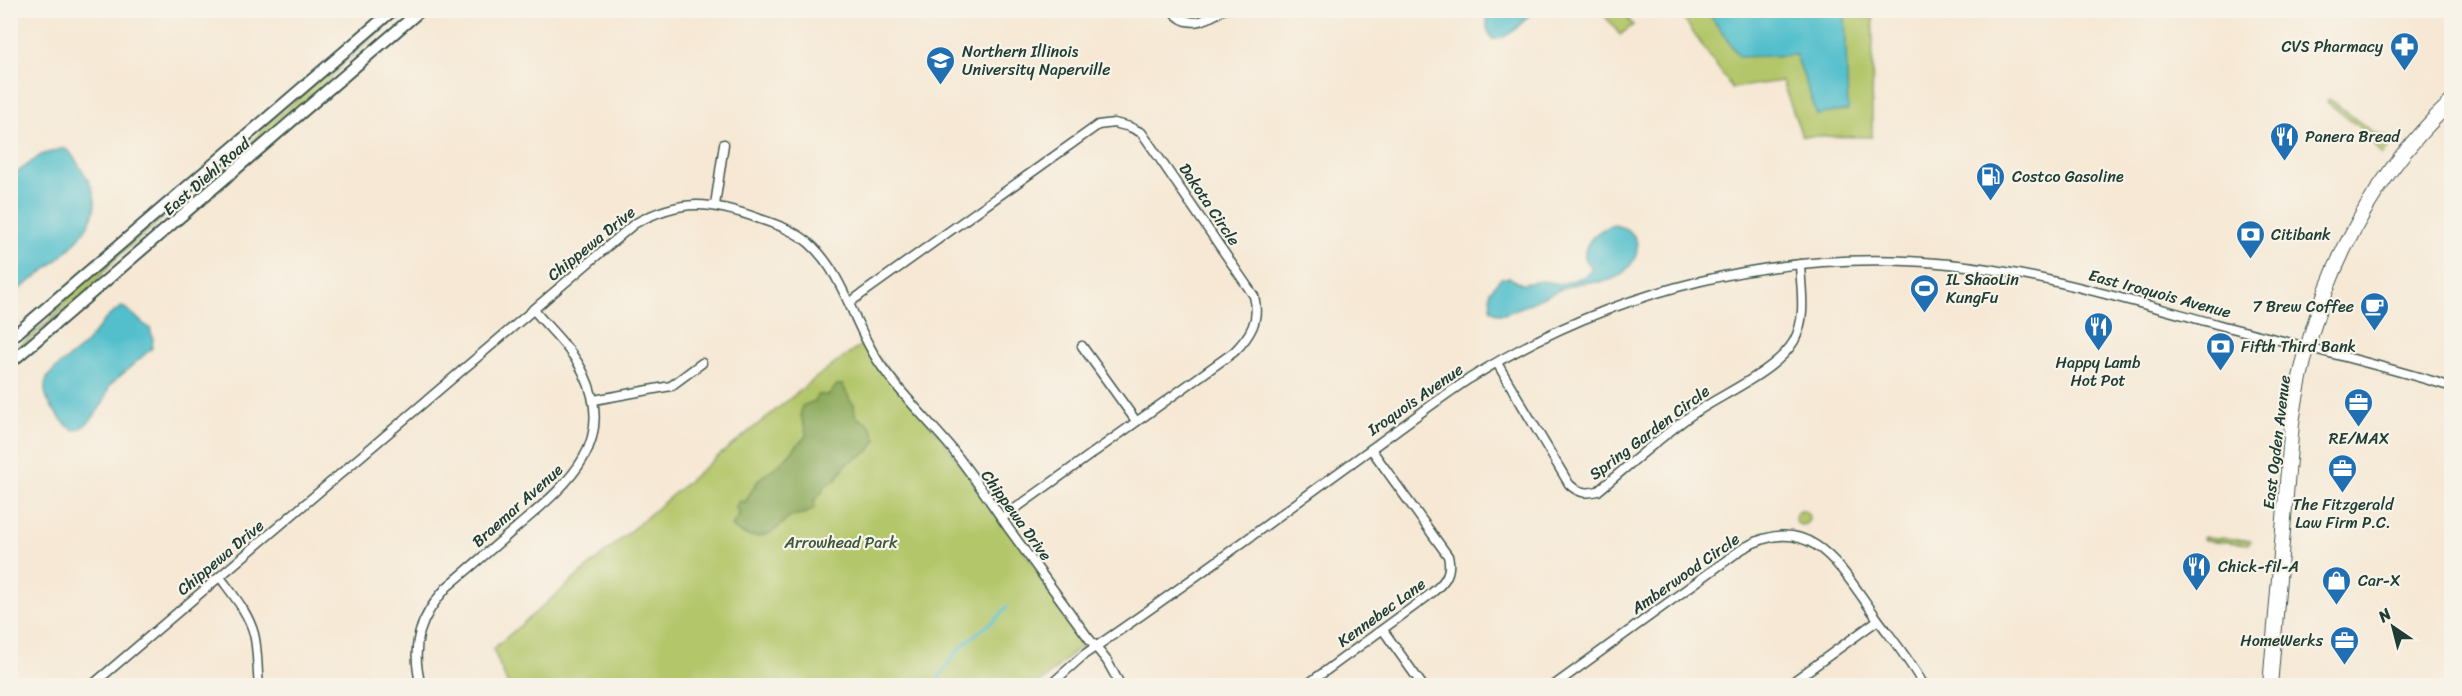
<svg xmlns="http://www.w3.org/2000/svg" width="2462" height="696" font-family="Sriracha,sans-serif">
<rect width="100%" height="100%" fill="#f7f3e8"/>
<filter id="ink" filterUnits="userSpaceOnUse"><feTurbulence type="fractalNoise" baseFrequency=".0167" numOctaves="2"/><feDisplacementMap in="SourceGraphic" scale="12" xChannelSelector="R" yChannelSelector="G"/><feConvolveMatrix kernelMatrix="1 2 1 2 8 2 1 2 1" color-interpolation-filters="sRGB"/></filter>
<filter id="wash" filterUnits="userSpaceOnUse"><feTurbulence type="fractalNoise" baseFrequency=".008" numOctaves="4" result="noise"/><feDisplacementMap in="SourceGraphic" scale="24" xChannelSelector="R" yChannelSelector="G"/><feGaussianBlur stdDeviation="1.35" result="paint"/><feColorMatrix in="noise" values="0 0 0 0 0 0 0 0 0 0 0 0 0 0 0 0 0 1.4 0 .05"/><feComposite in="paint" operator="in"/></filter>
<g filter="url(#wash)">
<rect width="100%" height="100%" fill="#f6e8d4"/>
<!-- green -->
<g fill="#b3c669" stroke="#69824e" stroke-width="1.5">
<path d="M1601,11h21l11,14 -13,10z"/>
<path d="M1678,11h195l-1,126 -70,-1 -20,-55 -50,7z"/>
<path d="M386,23l1,2 -42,37 -24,27 -119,102 -1,-2 44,-38 22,-26z"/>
<path d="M2329,99l45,34 18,5v4l-10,13 -16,-22 -39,-31z"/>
<path d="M161,216l2,2 -49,42 -23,27 -80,69v-3l41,-36 18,-22z"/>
<path d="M866,342l70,89 154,209 -15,11 -38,35 -529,-1 -15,-36 213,-183 117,-94z"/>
<circle cx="1802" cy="518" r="7"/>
<path d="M2205,537l44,3 1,1 -2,3 -44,-4 -1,-2z"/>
</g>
<!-- forest -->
<path fill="#8eab5d" stroke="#567448" stroke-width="1.5" d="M837,385h6l7,15 4,4c1,22 5,9 16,22 3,4 4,10 7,14l-9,12 -21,11 -12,17 -11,6 -2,6 -8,9 1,6c-10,10 -15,5 -26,11 -5,3 -9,9 -14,12 -13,10 -33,8 -43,-4l8,-13 -5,-6 5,-6 5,1 14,-23 23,-17 24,-26c1,-12 -8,-15 -4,-30l13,-5 3,-6h11z"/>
<!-- water -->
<g fill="#53bfcc" stroke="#397e80" stroke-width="1.5">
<path d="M1487,11v-1l47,1c-12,10 -25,30 -42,28l-5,-11z"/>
<path d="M1707,11h138l3,99 -31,5 -21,-60 -57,2z"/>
<path d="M64,148l6,4c9,14 24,32 25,49 2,35 -58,76 -84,94v-118l30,-22z"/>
<path d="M1614,225c9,2 18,5 22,15 6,18 -13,38 -30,41 -13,2 -25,0 -37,5 -22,8 -43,21 -65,28h-6l-7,-4 -1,-19 11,-13h9l12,6 20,-3 19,3 25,-8 6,-8 -7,-9c-2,-17 13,-30 29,-34z"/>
<path d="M122,307c10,3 17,16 28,21l3,11 -1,9 -42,37 -7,18 -11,16 -12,10 -7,1c-9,-6 -16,-15 -22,-24 -20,-32 13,-41 32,-60 14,-14 21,-30 39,-39z"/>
</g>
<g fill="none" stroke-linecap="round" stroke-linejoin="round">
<!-- stream -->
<path stroke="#53bfcc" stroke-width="3" d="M935,686c10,-19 21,-36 37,-49 13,-10 26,-17 35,-31"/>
</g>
</g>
<g filter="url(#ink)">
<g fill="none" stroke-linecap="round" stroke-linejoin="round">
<defs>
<g id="minor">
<path d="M403,10l8,9"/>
<path d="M1172,10c15,20 34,11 51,0"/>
<path d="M715,205l9,-61"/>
<path d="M849,303l249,-178 16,-2 16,4 12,6 112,163c6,24 -3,39 -20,56l-232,166"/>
<path d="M1082,346l54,75"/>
<path d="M1497,363l72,121c9,9 17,10 29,7 30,-25 60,-52 92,-75 30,-21 86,-44 104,-75 13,-24 7,-51 6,-77"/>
<path d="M594,400l77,-14 31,-23"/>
<path d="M220,577c13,18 28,35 34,57 4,16 3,35 5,52"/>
<path d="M1383,630l40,56"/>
<path d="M91,686l543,-462c47,-26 77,-23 126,-5 18,6 35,12 49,24 36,32 44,82 71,121 20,29 45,53 68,80 22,27 41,56 61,85 26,36 52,71 78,107l20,25 14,25"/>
<path d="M421,686c-11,-41 -1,-69 26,-99 24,-20 47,-40 70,-60 48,-41 101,-82 67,-153 -11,-24 -34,-44 -51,-65"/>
<path d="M1049,686l36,-32c97,-65 191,-137 286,-205 33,-24 65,-48 98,-70 142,-90 312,-132 480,-115 92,9 181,37 271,61 77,20 155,38 232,62"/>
<path d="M1305,686l123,-90c14,-11 25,-21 20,-40l-77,-107"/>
<path d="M1553,686l189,-137c67,-40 98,17 132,65 17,24 36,46 50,72"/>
<path d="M1787,686l91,-66"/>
</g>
<g id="tertiary">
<path d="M10,339l383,-329"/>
<path d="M10,363l411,-353"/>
</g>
<path id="primary" d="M2270,686l22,-263c17,-121 69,-237 160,-322"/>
</defs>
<!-- minor casing -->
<use href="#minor" stroke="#3f574c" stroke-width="11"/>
<!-- tertiary casing -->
<use href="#tertiary" stroke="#3f574c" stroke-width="14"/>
<!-- primary casing -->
<use href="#primary" stroke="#3f574c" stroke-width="16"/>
<!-- minor -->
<use href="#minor" stroke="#fff" stroke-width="8"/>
<!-- tertiary -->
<use href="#tertiary" stroke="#fff" stroke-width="10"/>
<!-- primary -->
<use href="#primary" stroke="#fff" stroke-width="14"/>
</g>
</g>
<!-- icons -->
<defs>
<symbol id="pharmacy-pin" viewBox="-11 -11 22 30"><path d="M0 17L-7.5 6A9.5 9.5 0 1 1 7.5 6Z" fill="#1f6fb2" stroke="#f7f3e8"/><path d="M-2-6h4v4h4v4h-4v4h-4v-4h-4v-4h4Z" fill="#fff"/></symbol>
<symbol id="university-pin" viewBox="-11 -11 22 30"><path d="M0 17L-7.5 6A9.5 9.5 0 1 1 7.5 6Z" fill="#1f6fb2" stroke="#f7f3e8"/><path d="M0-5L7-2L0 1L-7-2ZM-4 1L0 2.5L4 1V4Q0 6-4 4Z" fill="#fff"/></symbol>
<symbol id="restaurant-pin" viewBox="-11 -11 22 30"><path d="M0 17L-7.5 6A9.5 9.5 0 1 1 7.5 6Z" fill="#1f6fb2" stroke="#f7f3e8"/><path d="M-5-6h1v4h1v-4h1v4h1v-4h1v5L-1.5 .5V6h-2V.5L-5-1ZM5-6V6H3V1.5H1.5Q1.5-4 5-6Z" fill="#fff"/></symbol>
<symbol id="fuel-pin" viewBox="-11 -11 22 30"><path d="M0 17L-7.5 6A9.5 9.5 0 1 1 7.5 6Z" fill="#1f6fb2" stroke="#f7f3e8"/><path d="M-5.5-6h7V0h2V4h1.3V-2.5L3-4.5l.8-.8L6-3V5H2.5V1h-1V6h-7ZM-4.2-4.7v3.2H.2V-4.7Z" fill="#fff"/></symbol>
<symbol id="bank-pin" viewBox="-11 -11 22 30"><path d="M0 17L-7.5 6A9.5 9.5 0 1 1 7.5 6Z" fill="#1f6fb2" stroke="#f7f3e8"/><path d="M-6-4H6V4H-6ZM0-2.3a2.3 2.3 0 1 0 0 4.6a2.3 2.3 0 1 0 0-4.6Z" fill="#fff"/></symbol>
<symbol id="stadium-pin" viewBox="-11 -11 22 30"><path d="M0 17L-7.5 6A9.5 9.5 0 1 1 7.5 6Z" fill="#1f6fb2" stroke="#f7f3e8"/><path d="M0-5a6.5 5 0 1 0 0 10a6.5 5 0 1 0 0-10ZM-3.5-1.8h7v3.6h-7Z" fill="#fff"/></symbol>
<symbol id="cafe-pin" viewBox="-11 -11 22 30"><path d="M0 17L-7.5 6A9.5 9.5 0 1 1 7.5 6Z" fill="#1f6fb2" stroke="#f7f3e8"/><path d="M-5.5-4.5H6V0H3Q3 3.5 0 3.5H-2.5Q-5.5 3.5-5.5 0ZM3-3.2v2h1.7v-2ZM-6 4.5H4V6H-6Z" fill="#fff"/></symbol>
<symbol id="office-pin" viewBox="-11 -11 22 30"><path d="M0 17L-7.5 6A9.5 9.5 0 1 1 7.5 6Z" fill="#1f6fb2" stroke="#f7f3e8"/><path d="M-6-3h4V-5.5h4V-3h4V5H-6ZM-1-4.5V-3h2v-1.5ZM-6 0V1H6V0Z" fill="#fff"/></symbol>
<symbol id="shop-pin" viewBox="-11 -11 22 30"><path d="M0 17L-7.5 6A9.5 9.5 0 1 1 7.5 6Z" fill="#1f6fb2" stroke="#f7f3e8"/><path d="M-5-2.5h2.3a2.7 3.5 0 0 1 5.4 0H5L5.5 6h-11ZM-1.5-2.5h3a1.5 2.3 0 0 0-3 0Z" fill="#fff"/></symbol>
</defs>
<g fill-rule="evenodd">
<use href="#pharmacy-pin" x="2388" y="30" width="33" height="45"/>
<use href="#university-pin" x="924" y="44" width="33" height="45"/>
<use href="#restaurant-pin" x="2268" y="120" width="33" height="45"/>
<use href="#fuel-pin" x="1974" y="160" width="33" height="45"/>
<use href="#bank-pin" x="2234" y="218" width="33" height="45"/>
<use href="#stadium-pin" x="1908" y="272" width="33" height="45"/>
<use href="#cafe-pin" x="2358" y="290" width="33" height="45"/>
<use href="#restaurant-pin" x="2082" y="310" width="33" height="45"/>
<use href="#bank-pin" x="2204" y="330" width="33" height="45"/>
<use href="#office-pin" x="2342" y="386" width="33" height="45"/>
<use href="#office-pin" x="2326" y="452" width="33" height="45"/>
<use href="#restaurant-pin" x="2180" y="550" width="33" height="45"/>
<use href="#shop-pin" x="2320" y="564" width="33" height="45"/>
<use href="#office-pin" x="2328" y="624" width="33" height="45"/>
</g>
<g text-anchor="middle" stroke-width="4.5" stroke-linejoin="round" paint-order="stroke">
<!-- poi labels -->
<g font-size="16" fill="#1f3d34" stroke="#f7f3e8" text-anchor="start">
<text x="2383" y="52" text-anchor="end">CVS Pharmacy</text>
<text x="962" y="57">Northern Illinois<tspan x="962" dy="18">University Naperville</tspan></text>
<text x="2305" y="142">Panera Bread</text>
<text x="2012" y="182">Costco Gasoline</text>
<text x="2271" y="240">Citibank</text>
<text x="1946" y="285">IL ShaoLin<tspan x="1946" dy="18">KungFu</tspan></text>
<text x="2354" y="312" text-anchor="end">7 Brew Coffee</text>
<text x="2241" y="352">Fifth Third Bank</text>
<text x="2098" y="368" text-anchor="middle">Happy Lamb<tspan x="2098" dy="18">Hot Pot</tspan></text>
<text x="2359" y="444" text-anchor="middle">RE/MAX</text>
<text x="2343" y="510" text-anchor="middle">The Fitzgerald<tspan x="2343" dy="18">Law Firm P.C.</tspan></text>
<text x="2218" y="572">Chick-fil-A</text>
<text x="2358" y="586">Car-X</text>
<text x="2323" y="646" text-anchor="end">HomeWerks</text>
</g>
<!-- street labels -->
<g font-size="16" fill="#1f3d34" stroke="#f7f3e8">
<text transform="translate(206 176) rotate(-41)" y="6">East Diehl Road</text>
<text transform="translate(1210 204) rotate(56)" y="6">Dakota Circle</text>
<text transform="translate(591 243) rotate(-39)" y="6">Chippewa Drive</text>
<text transform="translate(2160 293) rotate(15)" y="6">East Iroquois Avenue</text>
<text transform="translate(1415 399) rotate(-35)" y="6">Iroquois Avenue</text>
<text transform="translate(1649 432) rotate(-37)" y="6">Spring Garden Circle</text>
<text transform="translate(2276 442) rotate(-83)" y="6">East Ogden Avenue</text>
<text transform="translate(517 505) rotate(-42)" y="6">Braemar Avenue</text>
<text transform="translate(1017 515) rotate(54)" y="6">Chippewa Drive</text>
<text transform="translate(220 557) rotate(-40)" y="6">Chippewa Drive</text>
<text transform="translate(1685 573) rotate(-35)" y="6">Amberwood Circle</text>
<text transform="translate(1381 612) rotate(-36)" y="6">Kennebec Lane</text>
</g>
<!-- park labels -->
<g font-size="16" fill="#3d583f" stroke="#f7f3e8">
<text x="841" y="548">Arrowhead Park</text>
</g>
</g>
<!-- margin -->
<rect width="2462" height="696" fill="none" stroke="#f7f3e8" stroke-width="36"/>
<!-- north arrow -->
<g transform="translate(2393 627) rotate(325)" stroke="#f7f3e8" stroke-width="4.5" paint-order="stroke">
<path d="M0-4.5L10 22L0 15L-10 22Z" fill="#1f3d34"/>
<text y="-9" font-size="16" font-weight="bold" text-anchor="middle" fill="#1f3d34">N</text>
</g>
</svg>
